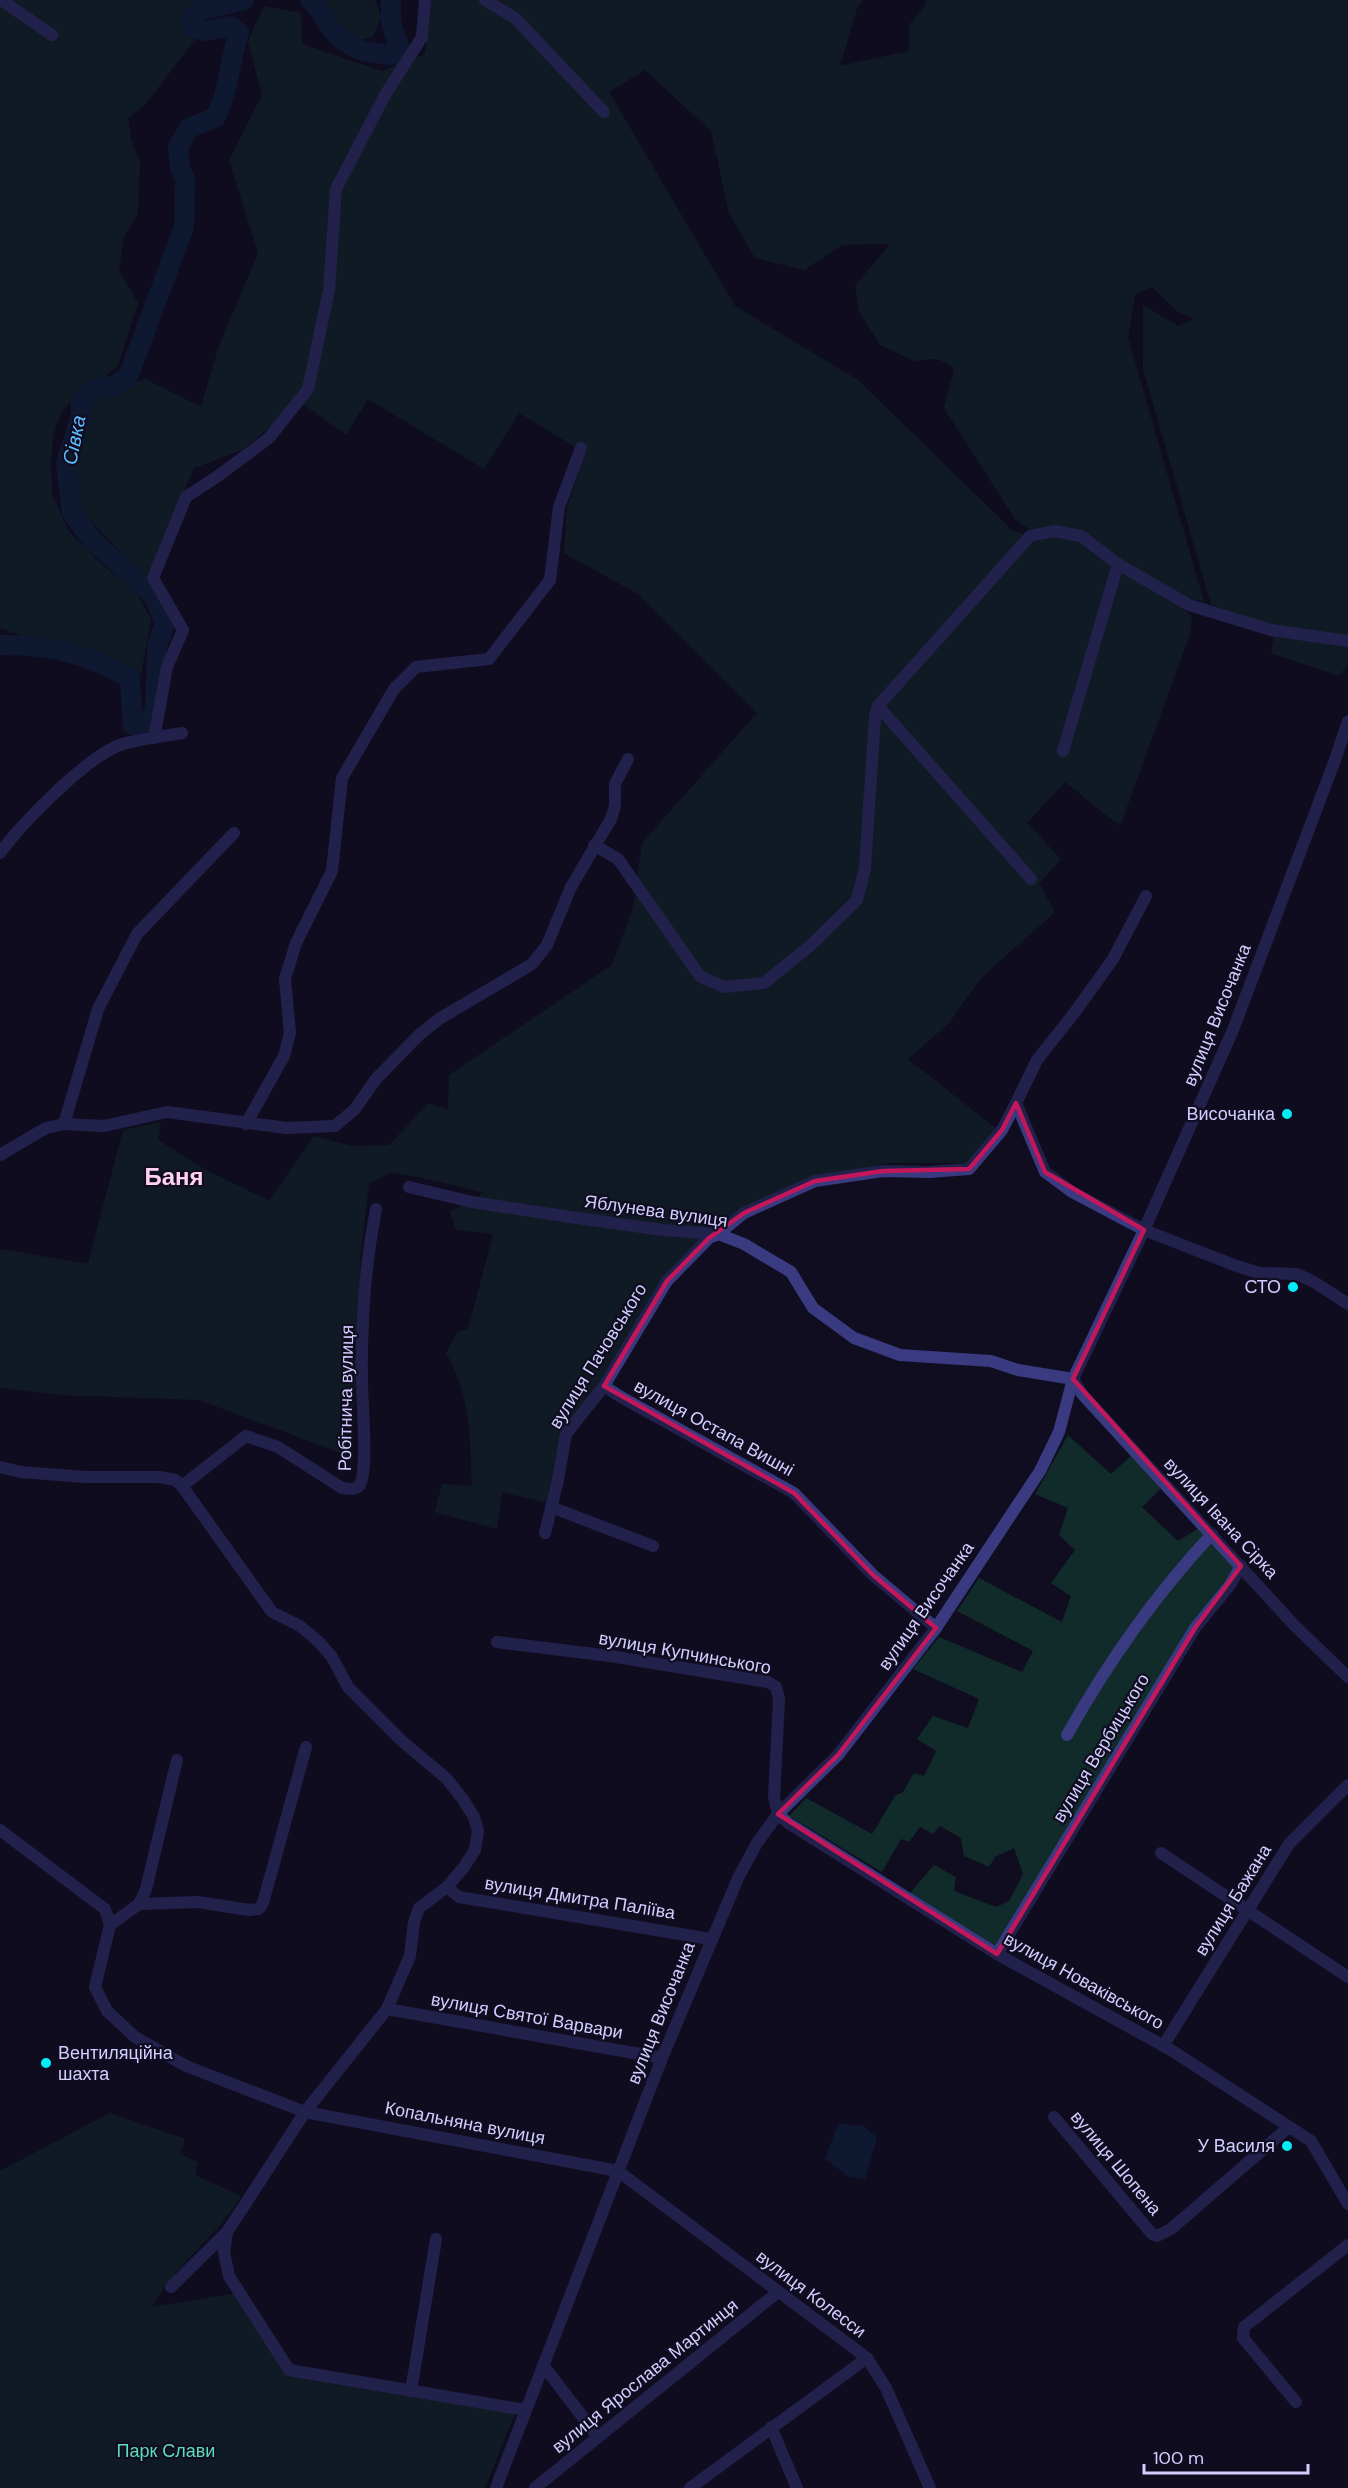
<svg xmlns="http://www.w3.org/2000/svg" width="1348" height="2488" font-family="'DM Sans',sans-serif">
<rect width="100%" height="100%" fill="#100d21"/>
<!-- green -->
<g fill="#102b29" fill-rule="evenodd">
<path d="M0,0h209l-20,10 -7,14 13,15 -50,66 -17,13 3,21 9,24 -2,50 -14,24 -5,34 19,32 -20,62 -14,13 -23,12 -20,23 -8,23 -2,26 1,32 17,38 30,30 38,32 14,25 -10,56 -141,-47z"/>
<path d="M322,0h53l6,17 -8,19 -13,4 -21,-14z"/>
<path d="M431,0h432l-5,5 -18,61 69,-15v-26l17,-20v-5h422v664l-9,12 -68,-23 3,-15 -63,-34 -68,-235v-64l35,21 16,-7 -16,-7 -26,-25 -17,8 -7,42 76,265 -29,-8 -50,-28 67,50 -2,18 -70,192 -55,-44 -38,41 34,36 -22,25 16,28 -74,66 -32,45 -41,36 90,71 -29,33h-80l-74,15 -96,48 -35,28 -81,123 -42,57 -13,69 -46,-11 -5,37 -62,-17 7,-28 30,2c-2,-49 -1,-90 -26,-133l12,-22 10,-1 25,-96 -37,-4 -6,-18 34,-19 -43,-11 -50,-10 -22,12 -8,69 -9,204 -153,-57 -139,-5 -60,-7v-139l88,15 35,-134 38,-8 -3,18 48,30 63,31 45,-65 37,10 38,-1 40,-42 19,7 1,-35 163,-110 21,-57 9,-65 115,-130 -119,-119 -74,-41 3,-46 17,-51 -2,-5 -63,-38 -35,56 -116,-70 -22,36 -51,-37 -19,24 -34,28 -48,18 -48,111 -69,-73 -2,-55 16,-52 54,-20 56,28 17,-58 40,-96 -29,-93 33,-65 -14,-54 16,-35 37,7 1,31 80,27 43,-17 5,-35zM645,70l66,61 18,82 26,45 49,12 38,-25 48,-1 -35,42 4,25 21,34 36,17c17,-6 25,-4 38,7l-10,39 71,111 29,21 -31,-9 -155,-151 -123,-74 -126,-214z"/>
<path d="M1068,1435l43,39 20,-18 31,31 -20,20 36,34 21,-13 37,40 -232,385 -94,-60 24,-28 22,12 -2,14 42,16 13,-6 14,-27 -9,-26 -19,9 -6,10 -25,-11 -3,-18 -21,-12 -7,8 -13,-7 -11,15 -8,-3 -19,33 -93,-56 17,-18 66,36 23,-38 8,-4 11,-19 10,3 12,-25 -19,-12 16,-23 35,12 11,-29 -66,-30 26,-32 83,35 11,-21 -76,-40 22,-33 83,44 9,-26 -20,-13 24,-33 -16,-15 9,-27 -33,-14z"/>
<path d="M110,2113l75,26 -5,15 18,8 -3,13 46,21c-24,41 -67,70 -89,111l92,-15 49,77 225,37 -33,82h-485v-317z"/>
</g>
<!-- water -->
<path fill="#0d2646" d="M838,2124l26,2 13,12 -12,41 -17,-3 -23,-17z"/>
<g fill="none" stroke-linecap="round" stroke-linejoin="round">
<!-- river -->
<g stroke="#0d2646" stroke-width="20">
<path d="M310,0c10,8 13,17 20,27 19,25 37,26 67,28l3,-6 -9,-26v-23"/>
<path d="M0,645c46,-1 91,9 130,34l3,46 13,-3 9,-9 2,-67 8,-23 -11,-27 -62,-56 -20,-27 -6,-50 15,-47v-15l12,-11 23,-5 12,-8 56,-150 1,-47 -5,-13 -2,-20 11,-19 26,-10c14,-25 14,-57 24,-85l-8,-7 -26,5 -13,-4 -2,-7 8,-9 46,-11"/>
</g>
<!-- minor -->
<g stroke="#393a80" stroke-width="12">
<path d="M1,0l51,35"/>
<path d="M485,0l30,18 89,94"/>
<path d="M878,706l153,173"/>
<path d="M154,738l13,-71 16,-37 -30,-52 33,-81 32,-21 51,-38 39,-49 21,-99 7,-101 49,-94 37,-58 3,-37"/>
<path d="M1063,751l55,-187"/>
<path d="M594,845l24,14 82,117 24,11 40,-4 47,-38 46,-45 8,-32 10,-152 3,-10 152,-170 24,-5 27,5 37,28 71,41 82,25 77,11"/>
<path d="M0,853c23,-31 80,-89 115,-106 14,-7 50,-11 67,-14"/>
<path d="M1146,896l-33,63 -38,53 -38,48 -21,43 29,69 27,20 72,38 90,35 25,8 38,1 17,8 34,22"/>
<path d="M64,1124l34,-115 39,-75 97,-101"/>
<path d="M246,1124l38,-68 6,-23 -5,-54 11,-36 36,-72 10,-93 52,-89 22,-22 73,-8 61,-79 9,-73 22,-59"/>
<path d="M0,1155l46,-27 18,-4 40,2 63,-14 120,16 48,-2 20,-17 21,-30 43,-44 20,-16 93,-55 15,-19 24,-58 40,-68 4,-13v-22l13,-25"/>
<path d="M409,1187l63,15 98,15 93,13 55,4 26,10 47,28 22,36 41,30 46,17 91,6 27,9 55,9 9,15 213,232 53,51"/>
<path d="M604,1386l17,11 173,96 79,82 63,53"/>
<path d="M0,1467l21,5 64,5h75l15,3 7,6 90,126 28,14 19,16 13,15 16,30 54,54 44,37 16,20 12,19 4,14 -3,19 -11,17 -17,20 -28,21 -5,14 -4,34 -23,53 -82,103 -78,120 -56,55"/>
<path d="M182,1486l64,-50 32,11 64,41c8,1 16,3 19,-6 7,-18 1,-78 1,-100 -1,-57 3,-117 14,-173"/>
<path d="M551,1507l102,39"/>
<path d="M545,1533l13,-53 8,-46 38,-48 63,-105 42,-43 9,-4 26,-21 71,-32 68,-10 47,1 39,-3 33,-39 14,-27"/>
<path d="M497,1642l113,14 158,26 8,5 3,12 -5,98 4,17"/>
<path d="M1067,1735c41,-73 88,-140 145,-201"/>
<path d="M778,1814l10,9 209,131 174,96 140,91 37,63"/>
<path d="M0,1830l105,79 5,16 -15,62 12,24 28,26 51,29 119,46 313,59 249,187 19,30 44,100"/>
<path d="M1161,1853l187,124"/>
<path d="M447,1887l12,10 251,42"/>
<path d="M139,1904l59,-2 51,8 10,-1 4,-6 43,-156"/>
<path d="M110,1925l29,-21 7,-15 31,-129"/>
<path d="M997,1954l198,-326 35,-43 11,-19"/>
<path d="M387,2009l275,49"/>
<path d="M1163,2046l126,-202 59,-59"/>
<path d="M1054,2117l98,117 5,2 14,-7 118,-102"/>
<path d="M227,2232l-3,20 5,24 60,94 236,40"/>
<path d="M543,2365l55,72"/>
<path d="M411,2391l25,-152"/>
<path d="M1296,2402l-53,-64 1,-11 104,-82"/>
<path d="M771,2427l26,61"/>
<path d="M496,2488l166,-430 77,-182 18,-33 21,-29 60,-59 98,-127 104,-157 19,-39 14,-53 71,-149 89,-200 102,-270 13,-39"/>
<path d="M535,2488l243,-196"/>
<path d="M690,2488l177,-130"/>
</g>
</g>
<!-- marked area -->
<path d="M0 0H1348V2488H0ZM1016,1103l29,69 99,58 -71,149 168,187 -46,62 -198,326 -219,-140 60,-59 98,-127 -63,-53 -79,-82 -190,-107 63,-105 42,-43 35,-25 71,-32 68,-10 86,-2 33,-39z" fill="#100d21" fill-opacity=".55" fill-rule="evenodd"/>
<path fill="none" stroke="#c2185b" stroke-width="4.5" stroke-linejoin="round" d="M1016,1103l29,69 99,58 -71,149 168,187 -46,62 -198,326 -219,-140 60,-59 98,-127 -63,-53 -79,-82 -190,-107 63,-105 42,-43 35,-25 71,-32 68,-10 86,-2 33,-39z"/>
<!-- markers -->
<g fill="#02edf7" stroke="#100d21" stroke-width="2">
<circle cx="1287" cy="1114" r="6"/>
<circle cx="1293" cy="1287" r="6"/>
<circle cx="46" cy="2063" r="6"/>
<circle cx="1287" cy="2146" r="6"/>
</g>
<g text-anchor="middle" stroke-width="4.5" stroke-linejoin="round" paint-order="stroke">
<!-- street labels -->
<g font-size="18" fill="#d1ceff" stroke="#100d21">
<text transform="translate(1217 1015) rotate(-68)" y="6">вулиця Височанка</text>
<text transform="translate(656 1211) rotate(8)" y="6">Яблунева вулиця</text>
<text transform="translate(598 1356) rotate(-58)" y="6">вулиця Пачовського</text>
<text transform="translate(346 1398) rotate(-89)" y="6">Робітнича вулиця</text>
<text transform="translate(714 1428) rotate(29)" y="6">вулиця Остапа Вишні</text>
<text transform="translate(1221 1518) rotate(47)" y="6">вулиця Івана Сірка</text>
<text transform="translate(926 1606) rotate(-55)" y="6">вулиця Височанка</text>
<text transform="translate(685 1653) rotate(10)" y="6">вулиця Купчинського</text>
<text transform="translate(1101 1748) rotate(-59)" y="6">вулиця Вербицького</text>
<text transform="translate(580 1898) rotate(9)" y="6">вулиця Дмитра Паліїва</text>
<text transform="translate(1233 1900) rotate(-58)" y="6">вулиця Бажана</text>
<text transform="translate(1084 1981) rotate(29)" y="6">вулиця Новаківського</text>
<text transform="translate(661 2013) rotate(-68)" y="6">вулиця Височанка</text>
<text transform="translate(527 2016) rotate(10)" y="6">вулиця Святої Варвари</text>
<text transform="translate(465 2123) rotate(11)" y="6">Копальняна вулиця</text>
<text transform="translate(1116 2163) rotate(50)" y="6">вулиця Шопена</text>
<text transform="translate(811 2294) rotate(37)" y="6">вулиця Колесси</text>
<text transform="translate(645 2376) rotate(-39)" y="6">вулиця Ярослава Мартинця</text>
</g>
<!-- poi labels -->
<g font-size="18" fill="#d1ceff" stroke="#100d21" text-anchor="end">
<text x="1275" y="1120">Височанка</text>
<text x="1281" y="1293">СТО</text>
<text x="58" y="2059" text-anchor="start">Вентиляційна<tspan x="58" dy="21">шахта</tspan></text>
<text x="1275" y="2152">У Василя</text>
</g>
<!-- park labels -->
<g font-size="18" fill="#5bdeb5" stroke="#100d21">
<text x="166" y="2457">Парк Слави</text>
</g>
<!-- water labels -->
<g font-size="20" font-style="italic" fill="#5dbdfe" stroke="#100d21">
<text transform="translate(74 440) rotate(-79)" y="7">Сівка</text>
</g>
<!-- district labels -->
<g font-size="24" font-weight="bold" fill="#ffd0f0" stroke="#100d21">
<text x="174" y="1185">Баня</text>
</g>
</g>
<!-- scale -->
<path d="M1144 2464v9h164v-9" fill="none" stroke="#d1ceff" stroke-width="3"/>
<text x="1153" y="2464" font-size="18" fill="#d1ceff" stroke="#100d21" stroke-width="4.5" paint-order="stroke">100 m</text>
</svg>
